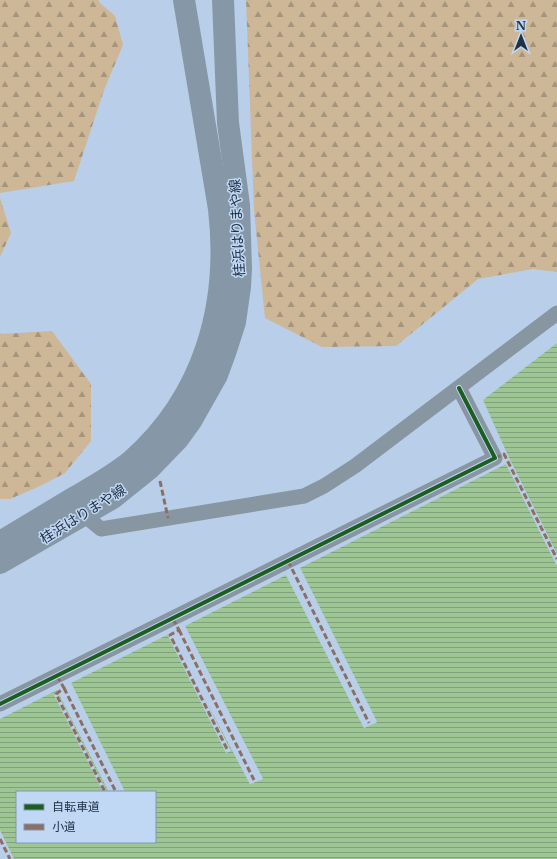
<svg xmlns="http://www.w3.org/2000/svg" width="557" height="859" font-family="'Libre Baskerville','Noto Sans JP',serif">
<defs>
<pattern id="forest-firs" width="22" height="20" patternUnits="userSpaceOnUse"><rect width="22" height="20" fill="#cdb797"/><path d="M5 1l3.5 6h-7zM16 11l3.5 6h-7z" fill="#a6957d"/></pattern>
<pattern id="water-rules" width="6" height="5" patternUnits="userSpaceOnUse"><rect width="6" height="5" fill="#9ec694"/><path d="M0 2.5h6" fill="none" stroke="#80a17b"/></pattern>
</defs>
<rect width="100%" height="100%" fill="#b9cee8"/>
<!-- forest -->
<g fill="url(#forest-firs)">
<path d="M0,0h99v2l16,14 8,29 -19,45 -30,91 -74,12z"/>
<path d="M246,0h311v272l-24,-3 -55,10 -82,67 -74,1 -57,-29 -11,-108z"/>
<path d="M0,198l11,35 -11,24z"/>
<path d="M52,331l39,53v57l-26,32 -25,13 -30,13h-10v-167l1,2z"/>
</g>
<!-- water -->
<g fill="url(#water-rules)">
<path d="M557,343v211l-46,-92 -28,-62z"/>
<path d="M506,464l51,102v293h-543l-14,-29v-111l57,-29 52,102h-92v50h138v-50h-30l-54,-109 100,-50 79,151 13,-5 -78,-153 101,-51 78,153 13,-6 -77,-154z"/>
</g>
<!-- pier -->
<g fill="#b9cee8">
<path d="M511,462l46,92v2l-2,-1 -46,-92z"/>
<path d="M508,463l49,98v5l-51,-102z"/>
<path d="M300,568l77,154 -13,6 -78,-153 2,-1 77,151 10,-4 -77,-152z"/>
<path d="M185,626l78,153 -13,5 -47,-89 28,56 -5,2 -59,-119 6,-2 78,150 9,-4 -77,-151z"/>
<path d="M71,683l54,109h-2l-54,-108z"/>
<path d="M59,689l52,102v1h-2l-52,-102z"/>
<path d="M57,692l50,100h-4l-50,-99z"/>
</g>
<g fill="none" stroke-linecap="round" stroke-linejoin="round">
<!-- street -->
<g stroke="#8796a0" stroke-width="15">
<path d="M84,515l17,14 203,-33 20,-10 31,-20 202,-153"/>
<path d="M0,704l495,-246 -36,-70"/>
</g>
<!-- primary -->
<g stroke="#8698a7" stroke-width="22">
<path d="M0,542c25,-15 50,-30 75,-45 19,-11 39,-22 56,-36 74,-65 99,-157 88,-252l-35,-209"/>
<path d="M0,563l113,-65 36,-29 29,-30 13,-18 26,-46 8,-22 10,-31 5,-35 1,-18 -2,-64 -11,-82 -5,-123"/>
</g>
<!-- quiet -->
<g stroke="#8d6e63" stroke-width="3" stroke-dasharray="6 3" stroke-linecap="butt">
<path d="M495,458l9,-4 53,105"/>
<path d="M160,481l8,37"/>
<path d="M288,561l81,162"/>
<path d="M173,619l6,11 -9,5 58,116"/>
<path d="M179,630l75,150"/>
<path d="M57,676l7,12 -8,6 49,98"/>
<path d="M64,688l52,104"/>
<path d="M0,839l10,20"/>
</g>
<defs>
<path id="cycleway" d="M0,704l495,-246 -36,-70"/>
</defs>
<!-- cycleway casing -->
<use href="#cycleway" stroke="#c1d8f5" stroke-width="6"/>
<!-- cycleway -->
<use href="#cycleway" stroke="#1b5e20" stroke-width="4"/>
</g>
<g text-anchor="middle" stroke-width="3" stroke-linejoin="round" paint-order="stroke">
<!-- street labels -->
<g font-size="14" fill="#223245" stroke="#c1d8f5">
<text transform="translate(237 228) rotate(-93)" y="5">桂浜はりまや線</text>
<text transform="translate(83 514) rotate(-32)" y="5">桂浜はりまや線</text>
</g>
</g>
<!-- legend -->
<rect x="16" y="791" width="140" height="52" fill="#c1d8f5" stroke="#8196af"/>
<rect x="24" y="804" width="20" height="6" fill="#1b5e20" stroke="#8196af"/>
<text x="52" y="811" font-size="12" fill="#223245">自転車道</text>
<rect x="24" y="824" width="20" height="6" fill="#8d6e63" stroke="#8196af"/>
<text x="52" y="831" font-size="12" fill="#223245">小道</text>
<!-- north arrow -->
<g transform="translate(521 36)" stroke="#c1d8f5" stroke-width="3" paint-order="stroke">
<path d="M0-3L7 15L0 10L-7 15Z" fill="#223245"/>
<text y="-6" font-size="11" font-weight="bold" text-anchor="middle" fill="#223245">N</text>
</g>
</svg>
